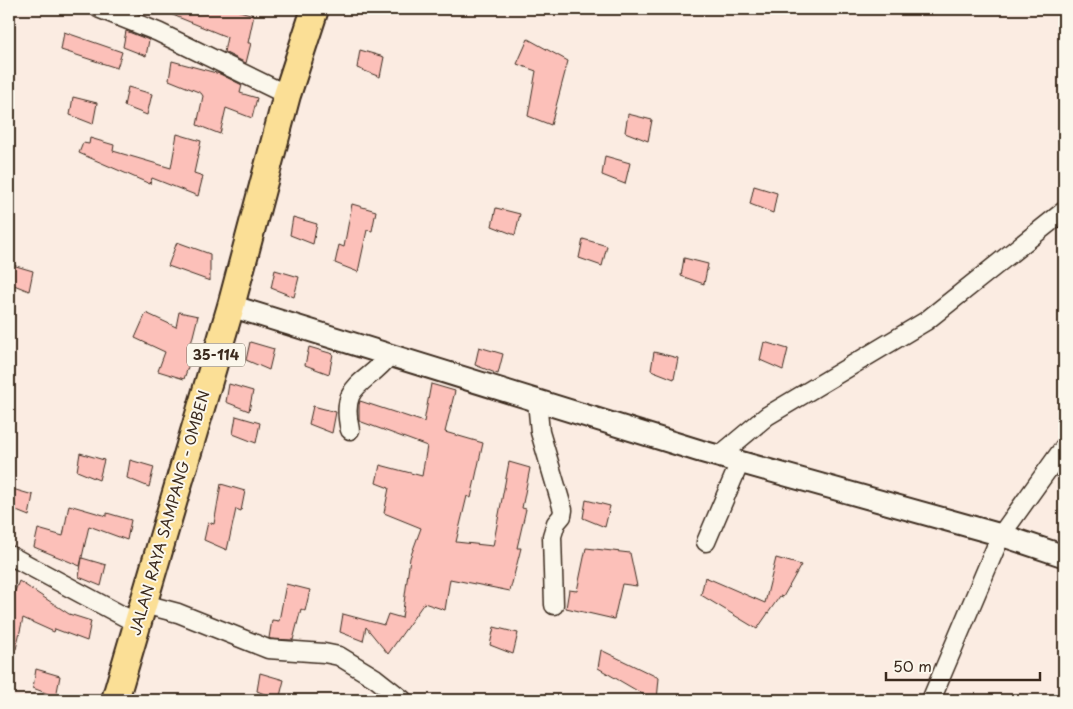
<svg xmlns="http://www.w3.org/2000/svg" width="1073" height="709" font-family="'Playpen Sans',sans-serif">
<rect width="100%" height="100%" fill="#fbece2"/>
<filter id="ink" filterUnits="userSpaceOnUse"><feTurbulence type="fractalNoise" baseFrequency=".02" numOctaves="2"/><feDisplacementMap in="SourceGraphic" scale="10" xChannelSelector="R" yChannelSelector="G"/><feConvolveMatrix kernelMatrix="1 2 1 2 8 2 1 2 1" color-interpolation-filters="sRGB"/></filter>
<g filter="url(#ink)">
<!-- building -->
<g fill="#fcc0b9" stroke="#3b2a1e">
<path d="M158,9h74l22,6 -6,28h3l-5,20 -22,-11 3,-15z"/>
<path d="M126,31l23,9 -3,16 -23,-9z"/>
<path d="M64,32l58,20 -5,16 -56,-18z"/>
<path d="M528,39l40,22 -17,64 -23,-9 8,-45 -19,-7z"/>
<path d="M360,50l24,7 -4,20 -23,-9z"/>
<path d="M172,61l48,13 22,11 -2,8 17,5 -5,20 -26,-10 -6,26 -23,-9 6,-29 -2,-3 -32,-13z"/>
<path d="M128,87l24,7 -5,21 -23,-9z"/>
<path d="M73,97l24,6 -4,21 -23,-9z"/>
<path d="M628,114l24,6 -4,21 -23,-9z"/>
<path d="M177,134l24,7 -7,32 9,3 -5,20 -46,-18 -2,6 -71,-31 4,-10 6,1 1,-6 24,7 -1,6 58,17z"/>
<path d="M605,156l25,7 -5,21 -23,-9z"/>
<path d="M754,186l23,7 -4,20 -23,-9z"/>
<path d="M352,204l24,7 -4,20 -5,-1 -9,42 -23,-9 4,-18 5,2z"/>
<path d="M496,208l24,6 -5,21 -23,-9z"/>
<path d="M293,217l24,7 -4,20 -23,-9z"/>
<path d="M583,239l24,7 -5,20 -23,-8z"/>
<path d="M177,242l33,12v27l-42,-15z"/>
<path d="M684,258l24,6 -4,20 -23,-8z"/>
<path d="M9,264l24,7 -4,20 -20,-8z"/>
<path d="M275,270l24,7 -5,20 -23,-9z"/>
<path d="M179,312l19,4 -11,44 3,1 -6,18 -26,-8 7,-19 -30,-14 11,-25 30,14z"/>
<path d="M250,342l24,7 -5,21 -23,-10z"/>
<path d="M764,342l24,7 -5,21 -23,-10z"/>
<path d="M309,347l24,7 -4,20 -24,-9z"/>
<path d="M479,347l24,7 -5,20 -23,-9z"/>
<path d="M654,352l24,6 -4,21 -23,-9z"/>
<path d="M229,384l24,7 -4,20 -23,-9z"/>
<path d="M431,384l24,7 -10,41 38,11 -12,55 -4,-2 -11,46 37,4 16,-84 21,6 -8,40 4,1 -9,39h4l-11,43 -60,-12 -5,31 -21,-7 -36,51 -22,-27 -3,14 -23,-9 3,-18 41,11 4,-11 14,4 8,-60 11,-30 -37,-15 5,-25 -13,-5 4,-18 42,11 5,-30 -68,-25v-16l1,-4 64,21z"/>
<path d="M313,406l23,6 -4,21 -23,-9z"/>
<path d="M236,416l24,7 -4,20 -23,-9z"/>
<path d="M80,453l24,7 -5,20 -22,-9z"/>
<path d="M130,460l24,7 -5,20 -22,-9z"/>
<path d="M221,484l24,7 -4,20 -5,-2 -9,41 -23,-10 4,-18 6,2z"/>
<path d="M9,488l24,7 -4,21 -20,-8z"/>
<path d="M586,500l24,6 -5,21 -22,-9z"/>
<path d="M69,505l38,11v-3l24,7 -4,20 -38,-14 -9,40 -46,-19 4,-18 25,7z"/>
<path d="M586,548l44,5 7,33 -15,-2 -8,35 -48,-11 3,-18 8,1z"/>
<path d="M82,558l24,7 -5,21 -22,-9z"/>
<path d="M776,558l25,7 -18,32 -3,-1 -23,33 -56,-34 4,-18 60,26z"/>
<path d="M19,581l50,33 22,7 -4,20 -32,-12 -1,3 -31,-14 -7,31h-7v-43z"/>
<path d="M286,584l24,6 -5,21 -4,-2 -8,31 -22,-1 -2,-1 3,-18 7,1z"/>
<path d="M494,627l24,6 -5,21 -23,-9z"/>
<path d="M601,650l58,28 -2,22h-4l-55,-32z"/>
<path d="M36,669l24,7 -4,21 -23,-9z"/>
<path d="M260,673l24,7 -5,20 -22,-9z"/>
</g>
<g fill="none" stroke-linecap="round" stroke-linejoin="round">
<defs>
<g id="minor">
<path d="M100,9l58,23 129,63"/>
<path d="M537,401l3,31 23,78 -1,6 -6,7 -4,13 2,69"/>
<path d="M350,430c-11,-48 16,-44 40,-75"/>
<path d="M719,456l48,-40 159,-95 138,-110"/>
<path d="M706,542l34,-80"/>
<path d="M9,555l129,69"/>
<path d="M144,604l34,9 90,36 56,4 15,3 36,22 28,22"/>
<path d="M931,700l70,-165 63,-88"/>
</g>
<path id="tertiary" d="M231,306l469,145 301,84 63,21"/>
<path id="primary" d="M115,700l116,-394 56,-211 28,-86"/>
</defs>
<!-- minor casing -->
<use href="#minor" stroke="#3b2a1e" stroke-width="21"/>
<!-- tertiary casing -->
<use href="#tertiary" stroke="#3b2a1e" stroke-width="25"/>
<!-- primary casing -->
<use href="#primary" stroke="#3b2a1e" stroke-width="30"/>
<!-- minor -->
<use href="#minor" stroke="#fbf7ec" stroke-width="18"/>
<!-- tertiary -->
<use href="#tertiary" stroke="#fbf7ec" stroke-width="21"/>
<!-- primary -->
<use href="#primary" stroke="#fbdf96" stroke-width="26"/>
</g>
</g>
<g text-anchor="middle" stroke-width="4" stroke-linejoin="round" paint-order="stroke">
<!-- shield labels -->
<rect fill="#fbf7ec" stroke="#75685c" stroke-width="1" x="187" y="343.5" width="58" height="23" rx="4"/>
<g font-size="14" font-weight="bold" fill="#3b2a1e">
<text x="216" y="360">35-114</text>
</g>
<!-- street labels -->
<g font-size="15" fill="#3b2a1e" stroke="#fbf7ec">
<text transform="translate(170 513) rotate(-74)" y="5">JALAN RAYA SAMPANG - OMBEN</text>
</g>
</g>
<!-- margin -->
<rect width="1073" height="709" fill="none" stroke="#fbf7ec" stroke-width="30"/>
<rect x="15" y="15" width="1043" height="679" fill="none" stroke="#3b2a1e" stroke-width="2" filter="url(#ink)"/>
<!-- scale -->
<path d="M886 672v8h154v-8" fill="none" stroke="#3b2a1e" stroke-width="2.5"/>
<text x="893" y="672" font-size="15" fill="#3b2a1e" stroke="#fbf7ec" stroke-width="4" paint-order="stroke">50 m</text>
</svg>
